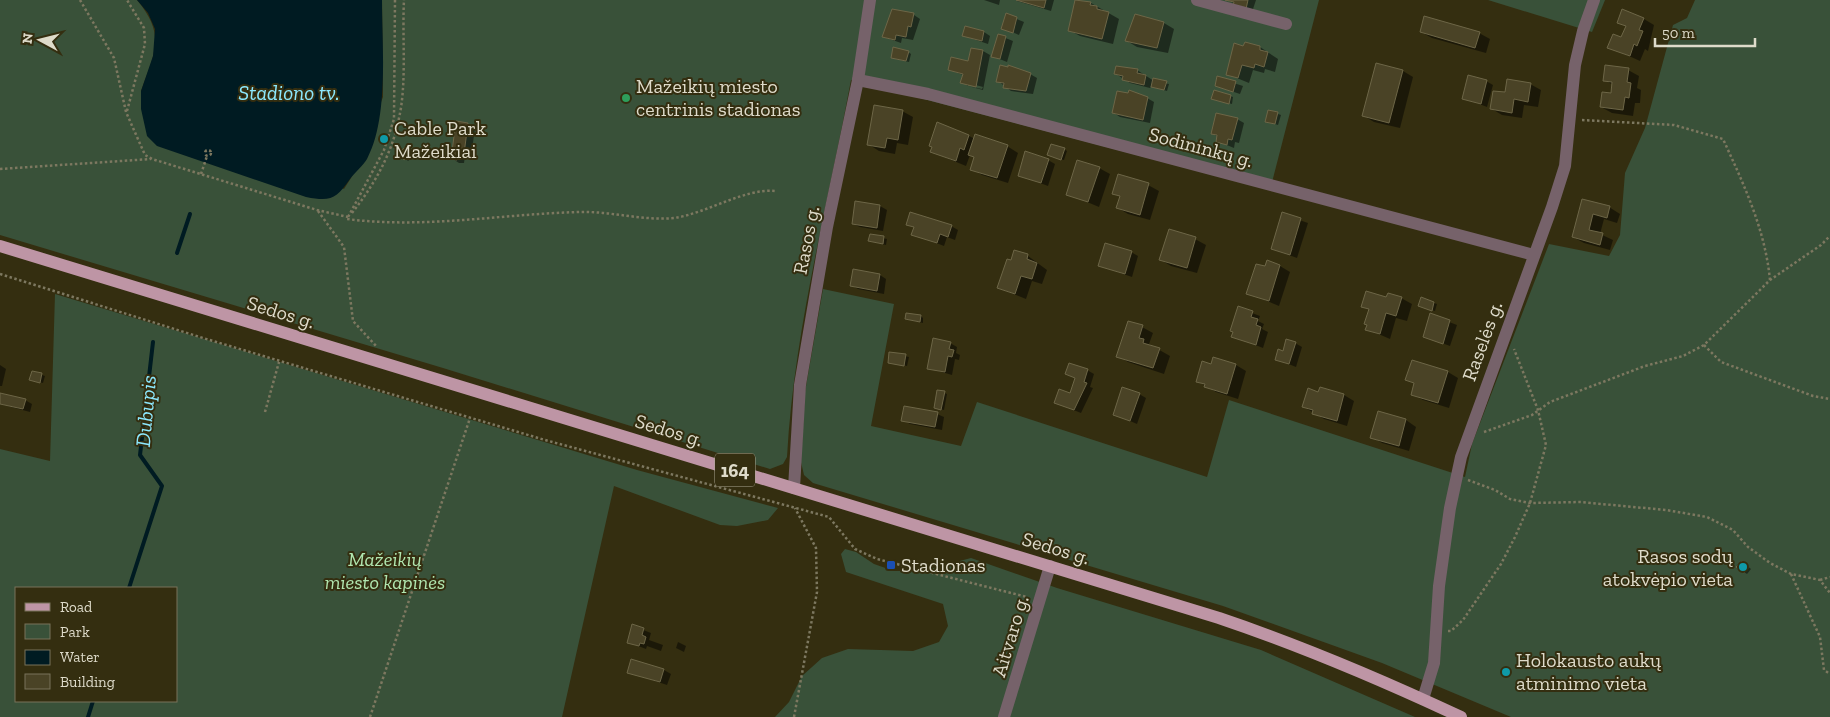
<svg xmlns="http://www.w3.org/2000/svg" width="1830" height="717" font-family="'Zilla Slab',serif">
<rect width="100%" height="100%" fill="#342e10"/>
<!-- green -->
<g fill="#395139" fill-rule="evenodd">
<path d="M0,0h137c29,35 18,52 4,91l203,98 7,-11 32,-81 -1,-97h937l-49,190 -419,-110c-23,125 -57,250 -64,377l-4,7 -13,5 -327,-101 -443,-133z"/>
<path d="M1488,0h117l-13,32z"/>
<path d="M1695,0h135v717h-319l-129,-54 -159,-57 -410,-123 -9,-8 -3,-13 4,-70 18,-103 71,15 -23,122 90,20 16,-44 230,75 22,-77 236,77 7,-33 77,-200 60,12 11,-21 5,-62 20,-45 28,-103 14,-7z"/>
<path d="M55,294l582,176 141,38 -10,12 -31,6 -17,-1 -106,-39 -52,231h-562v-268l50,12zM16,588h160v113h-160z"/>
<path d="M845,549l11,3 18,12 20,7h28l49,-13 86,30 204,62 154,67h-640l14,-15 13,-26 20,-18 26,-9 65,2 26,-9 9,-16 -5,-22 -97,-32 -5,-18z"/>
</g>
<!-- water -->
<path fill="#001b22" d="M137,0h245c0,46 7,118 -15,159 -4,7 -12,13 -17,20 -14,20 -19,23 -44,18l-149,-51 -10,-10 -6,-27v-18l12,-35 2,-27 -7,-16z"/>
<!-- shadow -->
<g fill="#0007">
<path d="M984,0h16l-1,5z"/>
<path d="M1054,0l-3,11 -34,-10v-1z"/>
<path d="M1077,0l14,3 28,16 -6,25 -33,-8 -11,-6z"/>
<path d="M1227,0h29l-4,12z"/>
<path d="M892,10l22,5 6,4 -7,21 -11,-2 -1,5 -17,-6z"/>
<path d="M1007,15l17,7 -5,13 -17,-7z"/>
<path d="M1136,16l28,7 10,6 -6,24 -31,-6 -10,-6z"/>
<path d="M1644,19l10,6 -6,26 -3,-2 -5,12 -31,-14 13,-8 5,-12 -9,-5z"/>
<path d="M984,32l6,4 -2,8 -24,-8z"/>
<path d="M1421,32l58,1 11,6 -4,14 -54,-15z"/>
<path d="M998,35l15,6 -6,21 -15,-6z"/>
<path d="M1244,47h16l18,12 -3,13 -10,-3 -1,4 -11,-3 -4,13 -22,-9z"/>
<path d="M983,51l7,4 -7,35 -15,-4 14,3 1,-2 -15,-4v3l-6,-4 1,-7 -13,-5 19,-8z"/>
<path d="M908,52l3,2 -2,8 -13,-3z"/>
<path d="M1137,70l17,11 15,3 -2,7 -16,-5 -1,2 -20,-5 -14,-9z"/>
<path d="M1628,70l11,6 -2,12 4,2 -1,13h-5l-2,13 -21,-3 -11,-6 11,-13 1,-9 -8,-5z"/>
<path d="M1403,71l10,6 -13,51 -26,-6 -10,-6z"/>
<path d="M1030,74l7,4 -4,16 -22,-3 -13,-10z"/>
<path d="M1218,78l25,8 -3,8 -24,-8z"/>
<path d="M1486,81l7,4 -6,22 -23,-9z"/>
<path d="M1530,84l11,6 -3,17 -14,-2 -2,13 -20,-3 -10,-6 14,-15z"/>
<path d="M1230,96l3,1 -1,7 -16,-4z"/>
<path d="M1147,98l7,4 -4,21 -30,-6 -6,-4z"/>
<path d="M902,111l11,6 -5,28 -11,-2 -2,11 -16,-3 -11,-7z"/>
<path d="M1269,111l12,4 -3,10 -12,-4z"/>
<path d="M1237,119l7,4 -5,20 -4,-1 -1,6 -17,-7 1,-4 -6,-4z"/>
<path d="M468,124l7,4 -4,29 -6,-1 -1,7h-5l-6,-4z"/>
<path d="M938,124l19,6 18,9 32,7 11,7 -10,30 -26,-8 -10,-6 3,-11 -5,-3 -4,11 -34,-14z"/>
<path d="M407,147l8,8 -7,6 -8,-8z"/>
<path d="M1064,149l3,2 -3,9 -12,-3z"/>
<path d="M1048,160l7,4 -7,22 -29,-11z"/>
<path d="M1099,168l11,6 -11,33 -31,-13z"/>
<path d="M1148,185l11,6 -9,29 -22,-6 -10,-6 3,-11 -7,-4z"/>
<path d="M1582,201l27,6 11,7 -3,9 -13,-4 -4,15 13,6 -3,10 -26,-7 -11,-6z"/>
<path d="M880,206l7,4 -4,21 -23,-4 -7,-3z"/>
<path d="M1282,214l26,9 -11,35 -25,-9z"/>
<path d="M908,224l43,2 7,4 -3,10 -8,-3 -3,9 -31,-12 2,-6z"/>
<path d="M871,235l16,4 -1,6 -17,-4z"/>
<path d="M1195,239l11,6 -9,28 -26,-7 -10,-6z"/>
<path d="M1131,252l7,4 -6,21 -32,-11z"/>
<path d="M1028,256l19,14 -5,14 -10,-3 -6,18 -28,-11 13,-26z"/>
<path d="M1280,266l10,6 -11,34 -31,-13 18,-25z"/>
<path d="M880,275l6,4 -2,15 -26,-5 -7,-4z"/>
<path d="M1387,298h14l11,6 -5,17 -11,-3 -6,21 -23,-10 3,-19 -7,-4z"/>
<path d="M1421,299l16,5 -2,7 -13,-4z"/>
<path d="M1239,308l21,8 -2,5 6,3 -2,5 6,3 -5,16 -30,-12z"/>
<path d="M1431,315l26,10 -7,21 -25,-9z"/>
<path d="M921,316l2,2v5l-17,-4z"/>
<path d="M1142,327l11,6 -4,11 21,12 -6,18 -36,-12 -10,-6z"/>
<path d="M950,343l7,4 -1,6 4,2 -1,5 -4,-1 -3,16 -24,-7z"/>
<path d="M1295,343l7,4 -6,20 -20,-8z"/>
<path d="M890,353l19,4 -2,9 -18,-4z"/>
<path d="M1214,358l22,7 10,6 -8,28 -22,-7 -18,-11 14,-16z"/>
<path d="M0,365l6,4 -4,17h-2z"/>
<path d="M1087,370l7,4 -4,13 3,1 -12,25 -25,-10 15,-9 5,-15 -10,-5z"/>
<path d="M33,372l12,4 -2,7 -9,-2z"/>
<path d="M1448,372l10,6 -9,30 -26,-8 -11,-6 3,-10 -8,-4z"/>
<path d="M1321,388l23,7 10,6 -7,25 -23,-7 -20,-12 15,-14z"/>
<path d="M944,393l3,1 -3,16 -9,-2z"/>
<path d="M1139,394l7,4 -9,26 -23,-10z"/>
<path d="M0,395l25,5 7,4 -2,8 -30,-8z"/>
<path d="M1379,413l27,7 10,7 -7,24 -27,-8 -10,-6z"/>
<path d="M937,414l7,3 -2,13 -32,-6 -7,-4z"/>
<path d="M1745,564l6,5 -4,5 -3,-2z"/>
<path d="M633,626l18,7 -2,7 14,5 -2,6 -14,-5 -1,3 -18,-7z"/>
<path d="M678,642l8,4 -2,6 -8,-4z"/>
<path d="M664,670l7,4 -4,11 -39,-13z"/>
</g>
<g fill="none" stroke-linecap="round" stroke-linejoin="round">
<!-- stream -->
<g stroke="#001b22" stroke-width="4">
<path d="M177,253l13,-39"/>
<path d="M129,588l33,-102 -22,-31 13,-113"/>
<path d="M88,717l5,-16"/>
</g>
</g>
<!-- building -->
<g fill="#4a4326" stroke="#6d6647">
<path d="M1016,0h30l-2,8z"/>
<path d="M1075,0l16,2 -1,3 7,1v3l12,3 -7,27 -34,-8z"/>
<path d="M1225,0h23l-2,9 -13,-3 1,-4z"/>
<path d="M892,9l22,4 -3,14 -3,-1 -2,11 -10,-2 -1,5 -13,-3z"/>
<path d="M1622,9l22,9 -5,12 4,1 -6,15 -3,-2 -4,12 -23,-8 6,-14 8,3 5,-11 -9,-3z"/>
<path d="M1006,13l11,4 -4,16 -12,-4z"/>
<path d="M1135,14l29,8 -7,26 -32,-7z"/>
<path d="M1424,16l56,16 -5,16 -55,-16z"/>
<path d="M965,26l19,5 -2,10 -20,-5z"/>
<path d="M998,34l8,2 -6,23 -9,-2z"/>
<path d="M1245,42l15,4v4l8,2 -4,15 -9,-3 -1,4 -12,-3 -4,13 -12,-3 8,-32 9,3z"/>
<path d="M893,47l16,4 -3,10 -15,-3z"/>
<path d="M971,48l12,2 -7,37 -16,-4 3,-9 -15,-4 3,-13 17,4z"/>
<path d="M1376,63l27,7 -14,53 -27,-7z"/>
<path d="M1000,65l8,2v-2l23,8 -5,18 -23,-3 1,-5 -8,-1z"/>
<path d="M1605,65l24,3 -2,14 4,1 -2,15 -4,-1 -2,13 -23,-3 2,-15 9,1 1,-11 -9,-1z"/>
<path d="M1116,66l22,3 -1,4 9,2 -2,10 -22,-5 1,-4 -9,-2z"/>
<path d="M1468,75l19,5 -6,24 -19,-5z"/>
<path d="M1217,76l19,5 -3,11 -18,-6z"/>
<path d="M1153,78l14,3 -3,9 -13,-3z"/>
<path d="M1507,79l24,4 -3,19 -14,-3 -2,14 -22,-4 3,-18 12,1z"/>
<path d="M1129,90l19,7 -5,23 -31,-7 5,-22 11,2z"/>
<path d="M1214,90l17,5 -2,9 -18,-5z"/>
<path d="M874,105l29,5 -5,30 -11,-2 -2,10 -18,-3z"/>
<path d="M1268,110l10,2 -3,12 -10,-2z"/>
<path d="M1216,113l22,5 -6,22 -4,-1 -1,6 -11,-3 1,-7 -6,-1z"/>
<path d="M456,121l12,2 -4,31 -6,-1 -1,7 -6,-1z"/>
<path d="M937,122l32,13 -5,15 -4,-2 -4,13 -26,-9 2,-5 -3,-1z"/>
<path d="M975,134l33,11 -11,33 -27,-8 4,-13 -6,-2z"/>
<path d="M1051,144l14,4 -4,12 -14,-5z"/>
<path d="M407,146l6,7 -9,7 -6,-7z"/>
<path d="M1025,151l24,8 -8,24 -23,-7z"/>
<path d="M1077,160l23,7 -12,35 -22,-7z"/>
<path d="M1118,174l31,9 -9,32 -24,-7 4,-12 -8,-2z"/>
<path d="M1582,199l28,7 -3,12 -14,-4 -4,16 14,3 -3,12 -28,-8z"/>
<path d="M855,201l25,4 -3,23 -25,-4z"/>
<path d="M910,212l42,13 -4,12 -8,-3 -3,9 -26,-8 3,-8 -8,-2z"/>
<path d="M1282,212l19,6 -11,37 -19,-6z"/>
<path d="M1169,229l27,8 -9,31 -28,-8z"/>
<path d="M870,234l14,2 -1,8 -15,-3z"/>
<path d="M1105,243l27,8 -7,23 -27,-8z"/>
<path d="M1014,250l14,4 -1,5 10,4 -5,16 -11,-3 -6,18 -18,-6 10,-29 4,1z"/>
<path d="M1267,260l13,5 -11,36 -23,-7 10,-30 9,2z"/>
<path d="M853,269l27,5 -3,17 -27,-5z"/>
<path d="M1366,291l20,6 2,-4 14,4 -6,19 -10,-3 -6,21 -15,-4 2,-5 -3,-1 5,-15 -8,-2z"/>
<path d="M1421,297l13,5 -2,9 -14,-5z"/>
<path d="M1238,306l15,5 -2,6 7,2 -2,6 5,2 -5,18 -25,-8 2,-5 -3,-1z"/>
<path d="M906,313l15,2 -1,7 -15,-3z"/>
<path d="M1430,313l20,7 -7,24 -20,-7z"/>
<path d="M1128,321l15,4 -4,13 5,1 -1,4 17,5 -7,20 -37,-11z"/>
<path d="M933,338l18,4 -2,7 5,1 -2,7 -4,-1 -3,16 -18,-3z"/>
<path d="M1286,339l10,3 -7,22 -14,-4 3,-11 5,2z"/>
<path d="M889,352l17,2 -2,12 -16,-3z"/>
<path d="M1213,357l23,7 -9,30 -23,-7 1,-3 -9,-2 6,-21 9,3z"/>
<path d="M1412,360l36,11 -10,32 -27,-8 3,-12 -9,-3z"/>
<path d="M1069,363l19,6 -4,13 3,1 -13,27 -20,-7 5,-14 11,4 5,-15 -10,-4z"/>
<path d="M32,371l10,2 -2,10 -11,-3z"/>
<path d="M1122,387l18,6 -10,28 -17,-6z"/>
<path d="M1320,387l24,7 -7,27 -25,-7 1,-4 -11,-3 6,-19 10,4z"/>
<path d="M937,390l8,1 -4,19 -7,-2z"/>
<path d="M0,393l26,6 -3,10 -23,-5z"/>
<path d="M904,406l34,6 -3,15 -34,-6z"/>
<path d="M1378,411l28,8 -7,27 -29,-8z"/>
<path d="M1742,561l7,6 -5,6 -8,-6z"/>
<path d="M632,624l12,4 -2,7 4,2 -2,7 -4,-1 -1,3 -12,-3z"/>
<path d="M631,659l33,10 -4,13 -33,-9z"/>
</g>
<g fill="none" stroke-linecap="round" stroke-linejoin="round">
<!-- path -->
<g stroke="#7d7860" stroke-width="2.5" stroke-dasharray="2.5 2.5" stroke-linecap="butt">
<path d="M80,0l34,58 12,54 19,43 7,4 165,51 31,7"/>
<path d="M395,0l-1,119 -10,31 -37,69c77,10 155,-5 232,-7 32,-1 63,9 95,6 34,-5 70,-30 102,-27"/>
<path d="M127,111l18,-67 -1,-16 -17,-28"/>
<path d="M1582,120l92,5 49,14c21,46 42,90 47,141"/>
<circle cx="208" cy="153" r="3"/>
<path d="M0,169l151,-10"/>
<path d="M201,174l6,-18"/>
<path d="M318,211l26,36 9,74 24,26"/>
<path d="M352,213c22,-28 40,-59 47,-95 8,-35 3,-81 5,-118"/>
<path d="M0,274l203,64 342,102 284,77 26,32 22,10 150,38"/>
<path d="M1704,345l17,17 92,34 17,3"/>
<path d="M265,412l14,-50"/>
<path d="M1484,432l48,-17 18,-13 95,-36 38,-10 21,-11 66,-65 51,-35 9,-9"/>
<path d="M1468,480l27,10 15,9 20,4 50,-1 86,8 41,7 26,13 15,17 22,16 21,11 29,6 10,13"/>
<path d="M1791,574l29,63 4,33 6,4"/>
<path d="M1820,580l10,-3"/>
<path d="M1448,631h3l12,-11 38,-56 14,-27 15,-34 16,-58 -8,-35 -24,-61"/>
<path d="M370,717l100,-299"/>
<path d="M794,717l23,-125 -1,-44 -21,-40"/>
</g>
<!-- minor -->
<g stroke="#76626a" stroke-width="12">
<path d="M1197,0l89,24"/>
<path d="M858,80l70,14 606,161"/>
<path d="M794,488l6,-103 27,-158 31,-147 12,-80"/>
<path d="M1423,699l11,-36 5,-77 11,-78 11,-51 91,-250 13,-41 10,-101 8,-34 11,-31"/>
<path d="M1004,717l46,-151"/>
</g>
<!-- primary -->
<path stroke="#be95a5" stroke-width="12" d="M0,246l1219,372c83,28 163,62 242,99"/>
</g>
<!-- markers -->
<circle fill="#2e9e5b" stroke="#342e10" stroke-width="2" cx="626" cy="98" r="5"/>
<g fill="#0f9aa8" stroke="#342e10" stroke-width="2">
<circle cx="384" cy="139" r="5"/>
<circle cx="1743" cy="567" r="5"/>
<circle cx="1506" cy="672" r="5"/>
</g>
<rect fill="#1a4fb4" stroke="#342e10" stroke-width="2" x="886" y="560" width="10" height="10" rx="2.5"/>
<g text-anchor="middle" stroke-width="4" stroke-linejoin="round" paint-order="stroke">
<!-- shield labels -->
<rect fill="#342e10" stroke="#aba792" stroke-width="1" x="715" y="453.5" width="40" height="33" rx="4"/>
<g font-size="19" font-weight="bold" fill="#dedbca">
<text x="735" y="477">164</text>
</g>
<!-- poi labels -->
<g font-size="20" fill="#dedbca" stroke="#342e10" text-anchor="start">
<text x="636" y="93">Mažeikių miesto<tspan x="636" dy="23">centrinis stadionas</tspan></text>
<text x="394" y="135">Cable Park<tspan x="394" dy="23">Mažeikiai</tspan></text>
<text x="1733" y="563" text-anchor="end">Rasos sodų<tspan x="1733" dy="23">atokvėpio vieta</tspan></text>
<text x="901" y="572">Stadionas</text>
<text x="1516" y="667">Holokausto aukų<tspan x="1516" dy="23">atminimo vieta</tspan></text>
</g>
<!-- street labels -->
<g font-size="20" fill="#dedbca" stroke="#342e10">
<text transform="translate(1201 147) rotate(15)" y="7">Sodininkų g.</text>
<text transform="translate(806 240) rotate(-79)" y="7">Rasos g.</text>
<text transform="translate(281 312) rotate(17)" y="7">Sedos g.</text>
<text transform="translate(1482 341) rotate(-70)" y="7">Raselės g.</text>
<text transform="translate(669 430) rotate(17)" y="7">Sedos g.</text>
<text transform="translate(1056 548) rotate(17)" y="7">Sedos g.</text>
<text transform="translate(1010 636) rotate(-73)" y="7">Aitvaro g.</text>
</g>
<!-- park labels -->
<g font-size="20" font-style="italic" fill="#b0e6af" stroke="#342e10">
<text x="385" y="566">Mažeikių<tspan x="385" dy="23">miesto kapinės</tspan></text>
</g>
<!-- water labels -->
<g font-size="21" font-style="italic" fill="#8ce8fe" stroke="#342e10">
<text x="289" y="100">Stadiono tv.</text>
<text transform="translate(146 411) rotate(-85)" y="7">Dubupis</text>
</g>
</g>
<!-- legend -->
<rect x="15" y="587" width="162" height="115" fill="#342e10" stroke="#78735a"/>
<rect x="25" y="603" width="25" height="8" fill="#be95a5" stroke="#78735a"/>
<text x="60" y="612" font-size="15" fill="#dedbca">Road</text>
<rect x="25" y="624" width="25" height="15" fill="#395139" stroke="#78735a"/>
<text x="60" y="637" font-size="15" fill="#dedbca">Park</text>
<rect x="25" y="650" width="25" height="15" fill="#001b22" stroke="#78735a"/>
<text x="60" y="662" font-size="15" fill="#dedbca">Water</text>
<rect x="25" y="674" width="25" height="15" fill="#4a4326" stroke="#78735a"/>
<text x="60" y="687" font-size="15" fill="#dedbca">Building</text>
<!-- north arrow -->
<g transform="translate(40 40) rotate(277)" stroke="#342e10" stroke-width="4" paint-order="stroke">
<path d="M0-4L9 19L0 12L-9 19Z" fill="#dedbca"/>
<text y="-8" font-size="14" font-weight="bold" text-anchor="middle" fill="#dedbca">N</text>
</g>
<!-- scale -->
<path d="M1655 38v8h100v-8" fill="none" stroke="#dedbca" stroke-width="2.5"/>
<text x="1662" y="38" font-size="15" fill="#dedbca" stroke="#342e10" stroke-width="4" paint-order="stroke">50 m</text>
</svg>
